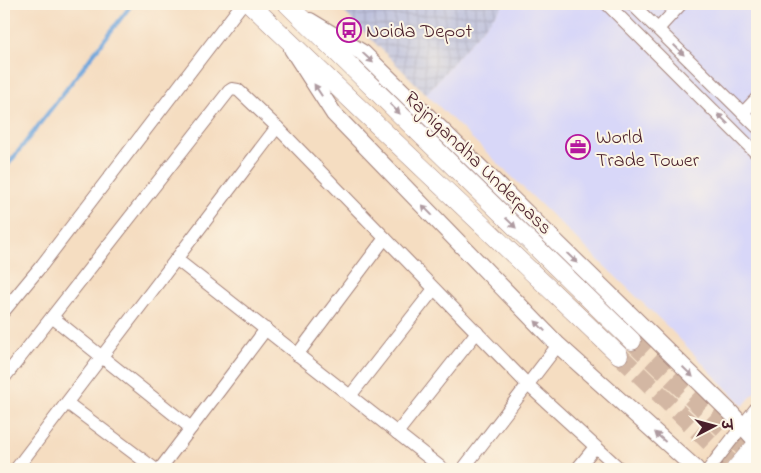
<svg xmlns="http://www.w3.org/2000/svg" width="761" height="473" font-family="'Indie Flower','Playpen Sans Deva',sans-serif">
<defs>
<pattern id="industrial-grid" width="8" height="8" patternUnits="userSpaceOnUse" patternTransform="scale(1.25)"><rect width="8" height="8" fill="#bfc2dd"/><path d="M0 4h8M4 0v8" fill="none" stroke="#a6a6be"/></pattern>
</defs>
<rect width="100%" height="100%" fill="#fcf5e5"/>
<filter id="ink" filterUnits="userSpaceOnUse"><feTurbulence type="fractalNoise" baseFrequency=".02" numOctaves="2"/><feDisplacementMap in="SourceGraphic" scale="10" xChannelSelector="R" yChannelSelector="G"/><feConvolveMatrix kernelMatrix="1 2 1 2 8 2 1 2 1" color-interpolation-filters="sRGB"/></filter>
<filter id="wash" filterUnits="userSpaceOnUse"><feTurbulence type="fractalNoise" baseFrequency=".0096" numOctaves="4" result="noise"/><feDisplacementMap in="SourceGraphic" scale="20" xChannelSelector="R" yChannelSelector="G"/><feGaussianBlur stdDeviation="1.12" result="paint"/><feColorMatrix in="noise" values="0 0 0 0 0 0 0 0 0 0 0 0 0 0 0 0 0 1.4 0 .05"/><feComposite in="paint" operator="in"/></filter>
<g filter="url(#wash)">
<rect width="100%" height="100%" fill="#f5ddc1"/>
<!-- built -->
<path fill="#d8d7f8" d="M504,4h253v386l-14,16 -72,-76 -245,-236z"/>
<!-- industrial -->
<path fill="url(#industrial-grid)" d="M336,4h168l-78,90z"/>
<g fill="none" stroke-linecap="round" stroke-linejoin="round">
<!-- stream -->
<path stroke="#6ea5dc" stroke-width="4" d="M4,170l128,-166"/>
</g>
</g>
<g filter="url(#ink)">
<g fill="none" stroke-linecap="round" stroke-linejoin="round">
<!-- secondary-tunnel -->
<g stroke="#d3b7a3" stroke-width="18" stroke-dasharray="18 9" stroke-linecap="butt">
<path d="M632,341l125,120"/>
<path d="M619,355l118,114"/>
</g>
<defs>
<g id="minor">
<path d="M607,4l150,150"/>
<path d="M632,4l125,123"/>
<path d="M658,29l23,-25"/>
<path d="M743,113l14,-15"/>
<path d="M176,259l267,210"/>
<path d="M4,311l38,-46 200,-261"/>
<path d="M52,317l139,111"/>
<path d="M297,355l88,-117"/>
<path d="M4,378l225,-287 3,-2 6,1 39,37 251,258 92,84"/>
<path d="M350,396l84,-107"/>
<path d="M67,403l88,66"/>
<path d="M397,433l80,-101"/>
<path d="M16,469l261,-342"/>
<path d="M160,469l106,-140"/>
<path d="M463,469l95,-124"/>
<path d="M577,469l18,-22"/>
<path d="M709,469l48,-62"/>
</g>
<g id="tertiary">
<path d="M310,21l53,32 368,360 26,29"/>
<path d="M292,49l42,65 224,231 138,124"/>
</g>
<g id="secondary">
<path d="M250,4l369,351"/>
<path d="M287,4l345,337"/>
<path d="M735,469l22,-25"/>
</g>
</defs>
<!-- minor casing -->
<use href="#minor" stroke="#a07e76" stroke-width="14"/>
<!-- tertiary casing -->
<use href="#tertiary" stroke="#a07e76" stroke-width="18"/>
<!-- secondary casing -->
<use href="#secondary" stroke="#a07e76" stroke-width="19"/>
<!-- minor -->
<use href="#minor" stroke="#fff" stroke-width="12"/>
<!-- tertiary -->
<use href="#tertiary" stroke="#fff" stroke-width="16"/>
<!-- secondary -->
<use href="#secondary" stroke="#fff" stroke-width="18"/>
</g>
<!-- one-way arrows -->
<defs><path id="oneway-solid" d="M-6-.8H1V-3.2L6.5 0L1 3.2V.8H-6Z" transform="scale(1.25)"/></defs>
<g fill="#ae9aa0">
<use href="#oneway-solid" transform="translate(679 50) rotate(45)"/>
<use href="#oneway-solid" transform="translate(368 58) rotate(43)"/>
<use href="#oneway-solid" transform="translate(318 90) rotate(-123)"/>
<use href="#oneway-solid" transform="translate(395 109) rotate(44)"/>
<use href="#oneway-solid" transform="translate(723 119) rotate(-135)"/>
<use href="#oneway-solid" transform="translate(427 210) rotate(-134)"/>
<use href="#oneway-solid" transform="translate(511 223) rotate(44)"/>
<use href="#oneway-solid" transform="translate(572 258) rotate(44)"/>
<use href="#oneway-solid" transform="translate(540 326) rotate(-134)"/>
<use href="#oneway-solid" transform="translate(688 372) rotate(44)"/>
<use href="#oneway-solid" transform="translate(660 437) rotate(-138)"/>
</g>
</g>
<!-- icons -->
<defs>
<symbol id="bus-ring" viewBox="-11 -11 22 22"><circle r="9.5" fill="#fcf5e5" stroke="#b5179e" stroke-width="1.5"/><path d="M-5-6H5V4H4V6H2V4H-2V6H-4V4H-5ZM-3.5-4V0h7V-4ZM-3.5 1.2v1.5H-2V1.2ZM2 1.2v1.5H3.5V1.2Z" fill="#b5179e"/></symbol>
<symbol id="office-ring" viewBox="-11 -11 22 22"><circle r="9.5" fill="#fcf5e5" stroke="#b5179e" stroke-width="1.5"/><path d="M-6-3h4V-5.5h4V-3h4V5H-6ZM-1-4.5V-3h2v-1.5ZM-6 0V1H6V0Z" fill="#b5179e"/></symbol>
</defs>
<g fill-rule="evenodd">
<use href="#bus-ring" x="335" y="16" width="28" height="28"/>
<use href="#office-ring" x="564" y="133" width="28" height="28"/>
</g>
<g text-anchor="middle" stroke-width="4" stroke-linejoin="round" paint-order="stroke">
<!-- poi labels -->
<g font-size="20" fill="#4a1f2b" stroke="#fcf5e5" text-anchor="start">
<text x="366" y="37">Noida Depot</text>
<text x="596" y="143">World<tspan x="596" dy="23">Trade Tower</tspan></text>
</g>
<!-- street labels -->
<g font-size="20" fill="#4a1f2b" stroke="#fcf5e5">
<text transform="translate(479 162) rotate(44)" y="7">Rajnigandha Underpass</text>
</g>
</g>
<!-- margin -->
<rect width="761" height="473" fill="none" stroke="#fcf5e5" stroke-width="20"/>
<!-- north arrow -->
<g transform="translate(714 426) rotate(84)" stroke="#fcf5e5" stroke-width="4" paint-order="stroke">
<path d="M0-4L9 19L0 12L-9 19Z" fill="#4a1f2b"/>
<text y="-8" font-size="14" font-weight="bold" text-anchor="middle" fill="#4a1f2b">उ</text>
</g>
</svg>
